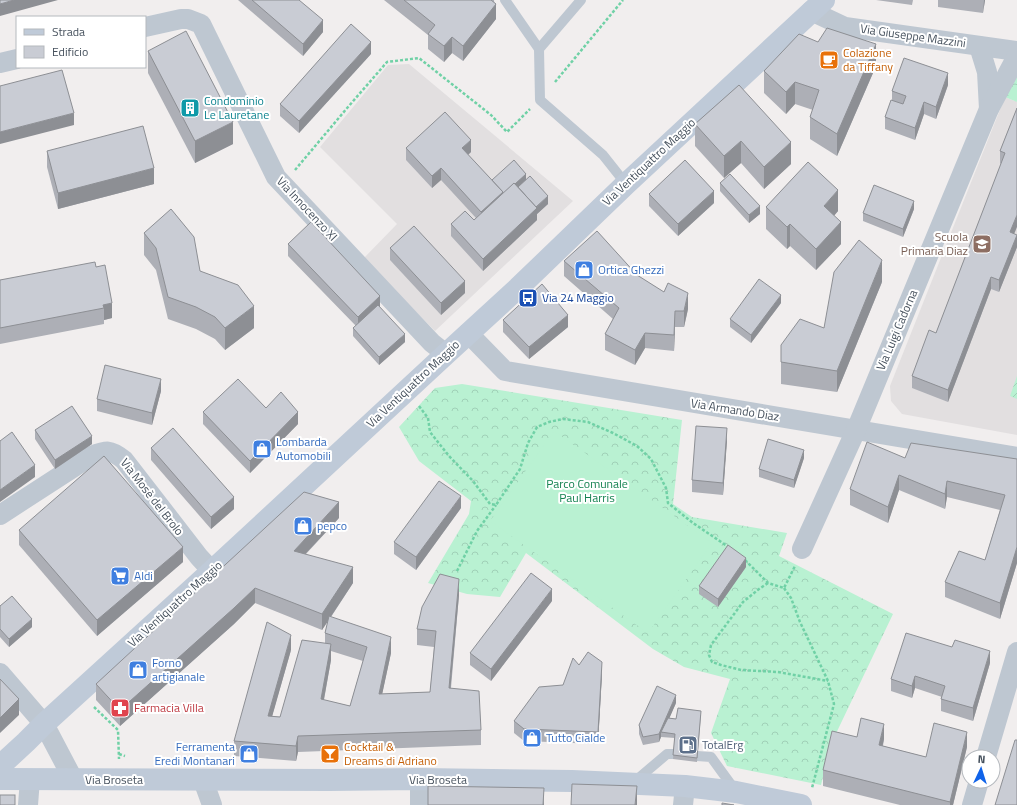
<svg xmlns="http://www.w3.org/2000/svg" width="1017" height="805" font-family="'Titillium Web',sans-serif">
<defs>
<pattern id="forest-crowns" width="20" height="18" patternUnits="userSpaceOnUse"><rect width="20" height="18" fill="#b9f1d2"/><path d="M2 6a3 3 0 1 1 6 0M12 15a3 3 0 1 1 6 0" fill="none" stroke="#a0d0b7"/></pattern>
<pattern id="garden-furrows" width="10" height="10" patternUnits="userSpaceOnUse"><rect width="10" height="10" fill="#b9f1d2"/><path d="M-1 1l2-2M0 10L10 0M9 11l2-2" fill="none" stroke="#a0d0b7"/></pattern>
</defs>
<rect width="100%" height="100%" fill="#f1eeee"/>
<!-- education -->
<g fill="#e2dfe0">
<path d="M409,64l164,137 -138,130 -72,-72 34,-35 -77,-77 68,-82z"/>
<path d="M1005,97l12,5v333l-115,-21 -11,-13 -1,-15z"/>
</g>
<!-- forest -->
<g fill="url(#forest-crowns)">
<path d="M1017,73v29l-12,-5z"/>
<path d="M462,384l220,36 -9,84 19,13 95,16 -8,23 114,58 -62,130 -10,41 -94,-19 -16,-33 19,-54 -46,-12 -31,-18 -127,-96 -26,44 -33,-3 -39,-11 41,-69 2,-13 -52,-40 -20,-34 36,-39z"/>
</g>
<!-- garden -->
<path fill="url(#garden-furrows)" d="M1017,376v23l-7,-3z"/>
<!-- pitch -->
<path fill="#b9f1d2" d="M554,431l158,112 -64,90 -158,-112z"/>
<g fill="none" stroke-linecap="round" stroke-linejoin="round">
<!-- path -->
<g stroke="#70d1a6" stroke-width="2.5" stroke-dasharray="3 2" stroke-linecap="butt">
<path d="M555,82l68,-82"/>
<path d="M295,170l53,-63 39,-45 32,-4 72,57 16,17 23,-23"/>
<path d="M419,406l9,12 2,14 19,24 24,25 17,23 6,1 24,-36 8,-26 9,-16 12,-5 14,-3 25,3 25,11 24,13 14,13 15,29 2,15 25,20 37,25"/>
<path d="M745,560l23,23 16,5 11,-22"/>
<path d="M457,571l20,-40 19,-26"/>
<path d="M768,583l-9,6 -16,13 -32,43 -2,10 3,7 9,3 20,5 37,2 50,9"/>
<path d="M784,588l7,10 9,24 28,59 6,23 -22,84"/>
<path d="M94,707l24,23 1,29"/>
<path d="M119,754l6,2"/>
</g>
<!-- lane -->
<g stroke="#bec7d1" stroke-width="10">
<path d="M505,0l34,49"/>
<path d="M581,0l-42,49 1,51 63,55 23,29"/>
<path d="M697,756l14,1 24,33"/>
<path d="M634,782l33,-28h6"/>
</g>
<!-- street -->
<g stroke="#bec7d1" stroke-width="20">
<path d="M811,11l34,16 172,24"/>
<path d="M145,27l36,-8h7l13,5 75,153 156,166 14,11"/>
<path d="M979,46l8,26 2,37"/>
<path d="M0,63l17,-4"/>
<path d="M468,333l37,38 512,86"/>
<path d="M0,515l91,-59c16,-6 19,-7 33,4l75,97 13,14"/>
<path d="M802,549l54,-119 133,-321 28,-53"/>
<path d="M0,673l44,51 29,55"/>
<path d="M986,757l31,-105"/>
<path d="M203,780l9,25"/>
<path d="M28,805l2,-26"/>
<path d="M420,805v-26"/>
<path d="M683,805l2,-19"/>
<path d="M972,805l7,-24"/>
</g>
<!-- secondary -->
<g stroke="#bfcad8" stroke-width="22">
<path d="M0,766l26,-24 18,-18 168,-153 234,-217 72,-66 108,-104 198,-184"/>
<path d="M0,779l329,1 91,-1 152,2 113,5 51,6 65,13"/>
</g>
</g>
<!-- wall -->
<g fill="#adafb6" fill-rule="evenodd">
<path d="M238,0h61l24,32 -20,24z"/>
<path d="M384,0h110l2,19 -33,42 -11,-8 -8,9 -16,-13v-14z"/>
<path d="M876,0h37l-1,5z"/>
<path d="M938,0h47l-2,13 -45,-6z"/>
<path d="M148,51l85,93 -38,19 -47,-90z"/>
<path d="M371,54l-72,79 -19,-17v-12z"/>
<path d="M876,66l-39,90 -27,-17v-22l3,-7 -18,-6 -9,10 -22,-21v-22z"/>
<path d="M739,85l52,79 -27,25 -23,-26 -17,15 -29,-32v-22z"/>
<path d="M948,85l-12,34 -12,-5 -9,26 -30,-11v-12l7,-17v-9z"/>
<path d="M1017,108l-3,126 3,13 -18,45 -8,-3 -43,113 -36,-14v-12l24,-43 65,-169 -1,-1v-12z"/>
<path d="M406,148l65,4 -3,3 24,25 34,-1 22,25 -11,10v6l-54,51 -32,-35v-12l23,-4 2,-2 -35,-38 -9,8 -26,-28z"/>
<path d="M47,151l107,33 -96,25 -11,-42z"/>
<path d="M720,183l40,31 -11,9 -29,-32z"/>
<path d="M649,194l65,9 -36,33 -29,-30z"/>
<path d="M766,207l72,4 -4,5 7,28 -25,26 -26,-24 -3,3 -21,-20z"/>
<path d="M914,209l-11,28 -40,-16v-8z"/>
<path d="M144,233l56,38 54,57 -29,22 -10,-11 -19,-10 -28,-10 -12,-49 -12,-15z"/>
<path d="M288,244l92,64 25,34 -26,23 -26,-29v-8l3,-2 -68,-70z"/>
<path d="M390,248l75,45 -24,22 -51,-55z"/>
<path d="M564,261l73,14 51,34 -4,18h-9l-1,24 -29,-3 -10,17 -30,-15v-16l8,-15 -49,-43z"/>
<path d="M96,267l16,51 -8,2v4l-104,20v-64z"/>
<path d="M882,282l-45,110 -56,-8v-22z"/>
<path d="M781,303l-30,40 -21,-16v-8z"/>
<path d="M503,320l65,7 -39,32 -26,-27z"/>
<path d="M161,391l-9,34 -55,-14v-12z"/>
<path d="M266,408l32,16 -48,49 -47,-49v-12z"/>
<path d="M35,430l57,14 -37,25 -20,-30z"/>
<path d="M727,440l-4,55 -31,-3v-12z"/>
<path d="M151,448l83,61 -23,20 -60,-69z"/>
<path d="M804,458l-10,30 -35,-11v-8z"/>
<path d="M905,458l112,1v104l-17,56 -55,-22v-15l40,-22 15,-50 -53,-13 -2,12 -46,-19 -11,33 -38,-18v-16z"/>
<path d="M461,508l-45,62 -22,-16v-12z"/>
<path d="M339,518l-33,36 47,29 -22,34 60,36 -9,41 48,-2 4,-45 -17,-2v-16l42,-34 -8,93 30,42v15l-183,7 -2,9 -62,-5v-15l57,-91 -19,66 8,1 45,-74v-10l3,-12 -6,9 -67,-27 -21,21 -114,102 -24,-26v-16zM331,651l32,10 -13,45 -26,-6 7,-40z"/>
<path d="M19,530l164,32 -86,74 -78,-91z"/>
<path d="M746,567l-28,40 -19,-13v-8z"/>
<path d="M552,601l-61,80 -21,-16v-12z"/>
<path d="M0,606l32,21 -23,20 -9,-10z"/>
<path d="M990,663l-17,58 -32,-10v-12l1,-2 -27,-9 -3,10 -21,-7v-12z"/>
<path d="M579,665l23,9 -4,70 -74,-3 -10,-8v-12l49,-36z"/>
<path d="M676,703l-7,15 7,1 25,-4 -4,47 -24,-3 2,-21 -14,-1 -2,5 -16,3 -4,-11v-9z"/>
<path d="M857,737l27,2 -1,7 43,11 41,-10 -14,58h-53l-77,-19v-16z"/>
</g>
<!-- shaded-wall -->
<g fill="#8d8f94">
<path d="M14,0h44l-58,16v-12z"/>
<path d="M984,0h1l-2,13z"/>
<path d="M496,4v15l-33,42v-15z"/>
<path d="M323,20v12l-20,24v-12z"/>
<path d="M452,37v16l-8,9v-16z"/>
<path d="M371,42v12l-72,79v-12z"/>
<path d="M876,44v22l-39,90v-22z"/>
<path d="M948,73v12l-12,34v-12z"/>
<path d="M795,82v22l-9,10v-22z"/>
<path d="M924,102v12l-9,26v-12z"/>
<path d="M74,113v12l-74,19v-12z"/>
<path d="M233,122v22l-38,19v-22z"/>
<path d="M471,140v12l-9,8v-12z"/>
<path d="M741,141v22l-17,15v-22z"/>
<path d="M791,142v22l-27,25v-22z"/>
<path d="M154,168v16l-96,25v-16z"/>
<path d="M441,168v12l-9,8v-12z"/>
<path d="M526,174v8l-45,42v-12l22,-20z"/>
<path d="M838,190v21l-14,16v-21z"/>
<path d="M714,191v12l-36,33v-12z"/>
<path d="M548,196v8l-11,10v6l-54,51v-12z"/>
<path d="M914,201v8l-11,28v-8z"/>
<path d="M760,206v8l-11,9v-8z"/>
<path d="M1017,215v12l-7,17v-12z"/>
<path d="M841,222v22l-25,26v-21z"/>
<path d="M790,224v22l-3,3v-22z"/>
<path d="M1017,235v12l-18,45v-12z"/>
<path d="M882,260v22l-45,110v-21z"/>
<path d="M991,277v12l-43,113v-12z"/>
<path d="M465,281v12l-24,22v-12z"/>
<path d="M688,293v16l-4,18v-16z"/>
<path d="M781,295v8l-30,40v-8z"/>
<path d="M380,296v12l-22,21v-12z"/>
<path d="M112,303v15l-8,2v-12l-1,-3z"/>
<path d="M254,306v22l-29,22v-22z"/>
<path d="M675,311v16l-1,24v-16z"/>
<path d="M568,315v12l-39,32v-12z"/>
<path d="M645,333v15l-10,17v-15z"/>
<path d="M405,334v8l-26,23v-8z"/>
<path d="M161,379v12l-9,34v-12z"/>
<path d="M298,412v12l-48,49v-12z"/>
<path d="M727,428v12l-4,55v-12z"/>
<path d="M92,436v8l-37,25v-9z"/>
<path d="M804,450v8l-10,30v-8z"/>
<path d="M35,465v12l-35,25v-12z"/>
<path d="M899,475v15l-11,33v-16z"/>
<path d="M947,481v16l-2,12v-15z"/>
<path d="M461,496v12l-45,62v-13z"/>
<path d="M234,497v12l-23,20v-12z"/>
<path d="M339,502v16l-45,48v-15z"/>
<path d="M183,547v15l-86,74v-16z"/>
<path d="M1017,547v16l-17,56v-16z"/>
<path d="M746,558v9l-28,40v-8z"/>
<path d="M353,567v16l-31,47v-16z"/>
<path d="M459,579v16l-10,108v-15z"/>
<path d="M255,588v15l-21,21 -114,102v-16z"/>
<path d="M552,589v12l-61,80v-12z"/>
<path d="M32,619v8l-23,20v-8z"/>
<path d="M291,635v15l-23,81v-15z"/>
<path d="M391,637v16l-12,56v-15z"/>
<path d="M331,644v16l-10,55v-16z"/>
<path d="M990,651v12l-17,58v-13z"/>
<path d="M602,662v12l-4,70v-12z"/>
<path d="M915,676v12l-3,10v-12z"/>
<path d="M676,695v8l-13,30 -2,-1v5l-2,5v-8z"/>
<path d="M19,699v16l-19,18v-15z"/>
<path d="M884,724v15l-5,22v-16z"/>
<path d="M967,732v15l-14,58h-3v-3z"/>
<path d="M298,736v16l-2,9v-15z"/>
<path d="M637,786v19h-2z"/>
<path d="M544,788v17h-1z"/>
</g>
<!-- building -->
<g fill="#c9ccd4" stroke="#8d8f94">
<path d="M0,0h14l-14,4z"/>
<path d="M252,0h47l24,20 -20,24z"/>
<path d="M404,0h87l5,4 -33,42 -11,-9 -8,9 -16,-12 7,-9z"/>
<path d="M351,24l20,18 -72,79 -19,-17z"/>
<path d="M827,28l49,16 -39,90 -27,-17 9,-27 -24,-8 -9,10 -22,-21 35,-37 19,8z"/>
<path d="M186,31l47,91 -38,19 -47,-90z"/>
<path d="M904,58l44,15 -12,34 -12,-5 -9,26 -30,-11 6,-17 12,4 3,-8 -14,-5z"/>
<path d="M62,70l12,43 -74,19v-46z"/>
<path d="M739,85l52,57 -27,25 -23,-26 -17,15 -29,-32z"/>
<path d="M1017,108v107l-7,17 7,3 -18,45 -8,-3 -43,113 -36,-14 17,-46 7,3 69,-180 -5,-2z"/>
<path d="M445,112l26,28 -9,8 41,44 -22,20 -40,-44 -9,8 -26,-28z"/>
<path d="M143,126l11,42 -96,25 -11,-42z"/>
<path d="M514,160l12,14 -11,10 -1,-1 -11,11v-2l-11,-12z"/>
<path d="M685,160l29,31 -36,33 -29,-30z"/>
<path d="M808,162l30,28 -14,16 17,16 -25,27 -26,-25 -3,3 -21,-20z"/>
<path d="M730,174l30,32 -11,9 -29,-32z"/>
<path d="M530,176l18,20 -12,11 -18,-20z"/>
<path d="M514,183l23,25 -54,51 -32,-35 14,-13 9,9z"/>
<path d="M874,185l40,16 -11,28 -40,-16z"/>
<path d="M171,209l23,28 6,34 38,14 16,21 -29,22 -10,-11 -19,-10 -28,-10 -12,-49 -12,-15z"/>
<path d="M311,222l69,74 -22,21 -70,-73z"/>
<path d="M414,226l51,55 -24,22 -51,-55z"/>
<path d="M597,231l40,44 27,17 4,-9 20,10 -4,18h-9l-1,24 -29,-2 -10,17 -30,-16 14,-26 -55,-47z"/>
<path d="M859,240l23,20 -45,111 -56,-9v-17l19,-26 24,9 10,-56z"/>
<path d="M95,262l1,5 9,-2 7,38 -9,2 1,3 -104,20v-48z"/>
<path d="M759,279l22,16 -30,40 -21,-16z"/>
<path d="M542,284l26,31 -39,32 -26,-27z"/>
<path d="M378,305l27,29 -26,23 -26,-29z"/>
<path d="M105,365l56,14 -9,34 -55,-14z"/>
<path d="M238,379l28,29 15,-16 17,20 -48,49 -47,-49z"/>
<path d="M72,406l20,30 -37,24 -20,-30z"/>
<path d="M696,426l31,2 -4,55 -31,-3z"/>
<path d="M173,428l61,69 -23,20 -60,-69z"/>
<path d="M12,432l23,33 -35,25v-49z"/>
<path d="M768,439l36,11 -10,30 -35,-11z"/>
<path d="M867,442l38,16 6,-15 106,16v88l-17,56 -55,-21 14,-31 26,9 20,-65 -58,-14 -2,13 -46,-19 -11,32 -38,-18z"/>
<path d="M104,456l79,91 -86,73 -78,-90z"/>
<path d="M439,481l22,15 -45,61 -22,-15z"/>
<path d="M304,492l35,10 -45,49 59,16 -31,47 -67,-26 -21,20 -114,102 -24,-26z"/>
<path d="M728,545l18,13 -28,41 -19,-13z"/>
<path d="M531,573l21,16 -61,80 -21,-16z"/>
<path d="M440,574l19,5 -10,109 30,3 2,39 -183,6 -2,10 -62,-5 33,-119 24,13 -23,81 12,1 22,-77 29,4 -10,55 29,7 17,-59 -42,-14 4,-17 62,21 -12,57 51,-2 6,-61 -19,-2 5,-22z"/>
<path d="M12,596l20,23 -23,20 -9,-10v-23z"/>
<path d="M906,633l46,14 3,-7 35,11 -17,57 -32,-9 4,-13 -30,-10 -3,10 -21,-7z"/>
<path d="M588,652l14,10 -4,70 -74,-3 -10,-8 25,-34 24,-2 10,-27 6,7z"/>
<path d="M0,679l19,20 -19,19z"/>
<path d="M657,686l19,9 -17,39 -16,3 -4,-12z"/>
<path d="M678,708l23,3 -4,47 -24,-3 2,-21 -14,-2 7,-14 8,1z"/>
<path d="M861,718l23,6 -5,21 47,12 8,-34 33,9 -17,70 -127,-32 9,-39 25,6z"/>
<path d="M1015,740h2v65h-22z"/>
<path d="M572,784l65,2 -2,19h-64z"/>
<path d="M428,786l116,2 -1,17h-115z"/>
<rect x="0" y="795" width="15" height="10"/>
<path d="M722,803l12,2h-12z"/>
</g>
<!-- icons -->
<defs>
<symbol id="cafe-square" viewBox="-11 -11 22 22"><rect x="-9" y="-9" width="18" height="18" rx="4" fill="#e8710a" stroke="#fff"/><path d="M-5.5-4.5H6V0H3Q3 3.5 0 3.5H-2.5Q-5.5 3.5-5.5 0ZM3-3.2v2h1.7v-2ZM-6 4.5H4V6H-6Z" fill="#fff"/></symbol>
<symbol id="building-square" viewBox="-11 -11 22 22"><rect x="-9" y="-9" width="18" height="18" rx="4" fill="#0f9aa8" stroke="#fff"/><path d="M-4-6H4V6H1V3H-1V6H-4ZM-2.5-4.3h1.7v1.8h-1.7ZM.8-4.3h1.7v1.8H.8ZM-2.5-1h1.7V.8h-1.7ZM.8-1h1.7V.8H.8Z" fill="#fff"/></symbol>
<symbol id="school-square" viewBox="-11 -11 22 22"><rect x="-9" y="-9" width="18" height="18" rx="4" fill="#8d6e63" stroke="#fff"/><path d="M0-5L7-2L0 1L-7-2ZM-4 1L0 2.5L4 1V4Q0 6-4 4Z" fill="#fff"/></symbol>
<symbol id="shop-square" viewBox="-11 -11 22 22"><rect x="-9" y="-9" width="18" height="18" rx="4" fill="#3f7fe0" stroke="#fff"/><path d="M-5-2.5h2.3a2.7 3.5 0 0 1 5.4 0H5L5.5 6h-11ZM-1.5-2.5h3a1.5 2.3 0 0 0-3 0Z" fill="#fff"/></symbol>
<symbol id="bus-square" viewBox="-11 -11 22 22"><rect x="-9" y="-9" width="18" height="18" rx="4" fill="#1a4fb4" stroke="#fff"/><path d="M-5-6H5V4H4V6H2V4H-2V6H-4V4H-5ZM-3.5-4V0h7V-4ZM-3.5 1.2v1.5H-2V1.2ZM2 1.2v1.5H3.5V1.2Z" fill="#fff"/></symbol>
<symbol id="supermarket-square" viewBox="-11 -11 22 22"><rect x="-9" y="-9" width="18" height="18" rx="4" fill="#3f7fe0" stroke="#fff"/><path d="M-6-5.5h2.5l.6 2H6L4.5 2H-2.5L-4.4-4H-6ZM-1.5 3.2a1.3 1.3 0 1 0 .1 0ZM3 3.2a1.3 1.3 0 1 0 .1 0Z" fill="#fff"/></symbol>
<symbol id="pharmacy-square" viewBox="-11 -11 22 22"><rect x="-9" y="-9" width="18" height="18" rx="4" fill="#e0444e" stroke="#fff"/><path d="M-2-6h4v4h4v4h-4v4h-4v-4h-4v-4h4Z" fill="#fff"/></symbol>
<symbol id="fuel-square" viewBox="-11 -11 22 22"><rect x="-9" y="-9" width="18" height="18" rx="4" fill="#5c6f8a" stroke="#fff"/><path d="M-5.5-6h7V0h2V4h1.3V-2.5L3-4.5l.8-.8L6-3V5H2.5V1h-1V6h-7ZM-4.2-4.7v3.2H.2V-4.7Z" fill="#fff"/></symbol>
<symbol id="bar-square" viewBox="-11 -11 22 22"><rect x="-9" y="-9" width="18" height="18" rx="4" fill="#e8710a" stroke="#fff"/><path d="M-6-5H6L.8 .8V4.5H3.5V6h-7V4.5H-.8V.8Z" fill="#fff"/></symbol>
</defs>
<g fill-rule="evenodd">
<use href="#cafe-square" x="818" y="49" width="22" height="22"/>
<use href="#building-square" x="179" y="97" width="22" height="22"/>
<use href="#school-square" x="971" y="233" width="22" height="22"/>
<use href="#shop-square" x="573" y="259" width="22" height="22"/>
<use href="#bus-square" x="517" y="287" width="22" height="22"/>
<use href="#shop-square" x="251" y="438" width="22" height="22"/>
<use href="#shop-square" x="292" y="515" width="22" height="22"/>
<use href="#supermarket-square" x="109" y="565" width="22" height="22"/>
<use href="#shop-square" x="127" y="659" width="22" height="22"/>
<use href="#pharmacy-square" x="109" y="697" width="22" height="22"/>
<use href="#shop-square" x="521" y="727" width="22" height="22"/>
<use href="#fuel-square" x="677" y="734" width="22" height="22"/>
<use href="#shop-square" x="238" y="743" width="22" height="22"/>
<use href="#bar-square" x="319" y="743" width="22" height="22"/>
</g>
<g text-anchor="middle" stroke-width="4" stroke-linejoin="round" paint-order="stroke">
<!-- street labels -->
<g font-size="12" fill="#45505c" stroke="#fff">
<text transform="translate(913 36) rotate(8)" y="4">Via Giuseppe Mazzini</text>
<text transform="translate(649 162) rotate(-43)" y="4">Via Ventiquattro Maggio</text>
<text transform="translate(307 209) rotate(47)" y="4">Via Innocenzo XI</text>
<text transform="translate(897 330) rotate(-67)" y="4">Via Luigi Cadorna</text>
<text transform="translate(413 384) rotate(-43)" y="4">Via Ventiquattro Maggio</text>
<text transform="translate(735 410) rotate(9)" y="4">Via Armando Diaz</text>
<text transform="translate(152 497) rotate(52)" y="4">Via Mosè del Brolo</text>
<text transform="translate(175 604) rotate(-42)" y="4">Via Ventiquattro Maggio</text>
<text x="114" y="784">Via Broseta</text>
<text x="438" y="784">Via Broseta</text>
</g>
<!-- food labels -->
<g font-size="12" fill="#c56008" stroke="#fff" text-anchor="start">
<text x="843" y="57">Colazione<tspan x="843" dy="14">da Tiffany</tspan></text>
<text x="344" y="751">Cocktail &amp;<tspan x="344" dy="14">Dreams di Adriano</tspan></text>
</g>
<!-- culture labels -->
<g font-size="12" fill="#0d838f" stroke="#fff" text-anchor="start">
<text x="204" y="105">Condominio<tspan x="204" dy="14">Le Lauretane</tspan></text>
</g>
<!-- education labels -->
<g font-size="12" fill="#785e54" stroke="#fff" text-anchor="end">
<text x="968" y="241">Scuola<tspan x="968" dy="14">Primaria Diaz</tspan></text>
</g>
<!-- shop labels -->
<g font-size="12" fill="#366cbe" stroke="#fff" text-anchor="start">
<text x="598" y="274">Ortica Ghezzi</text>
<text x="276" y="446">Lombarda<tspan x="276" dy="14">Automobili</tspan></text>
<text x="317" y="530">pepco</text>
<text x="134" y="580">Aldi</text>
<text x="152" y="667">Forno<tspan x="152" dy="14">artigianale</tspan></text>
<text x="546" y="742">Tutto Cialde</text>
<text x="235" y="751" text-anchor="end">Ferramenta<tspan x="235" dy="14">Eredi Montanari</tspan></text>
</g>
<!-- transit labels -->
<g font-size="12" fill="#164399" stroke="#fff" text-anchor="start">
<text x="542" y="302">Via 24 Maggio</text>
</g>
<!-- park labels -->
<g font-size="12" fill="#12814f" stroke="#fff">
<text x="587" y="488">Parco Comunale<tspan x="587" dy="14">Paul Harris</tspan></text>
</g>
<!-- health labels -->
<g font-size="12" fill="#be3a42" stroke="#fff" text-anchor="start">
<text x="134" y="712">Farmacia Villa</text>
</g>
<!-- service labels -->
<g font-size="12" fill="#4e5e75" stroke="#fff" text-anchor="start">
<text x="702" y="749">TotalErg</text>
</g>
</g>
<!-- legend -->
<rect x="16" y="16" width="130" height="52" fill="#ffffff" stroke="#b5b9be"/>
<rect x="24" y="29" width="20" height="6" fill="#bfcad8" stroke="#b5b9be"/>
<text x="52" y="36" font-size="12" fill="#45505c">Strada</text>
<rect x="24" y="46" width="20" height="12" fill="#c9ccd4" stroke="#b5b9be"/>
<text x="52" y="56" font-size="12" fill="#45505c">Edificio</text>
<!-- north arrow -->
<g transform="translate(981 769) rotate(4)"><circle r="19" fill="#ffffff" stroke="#b5b9be"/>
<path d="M0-3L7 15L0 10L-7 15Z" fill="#1063e9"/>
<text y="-6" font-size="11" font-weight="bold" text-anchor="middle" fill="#45505c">N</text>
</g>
</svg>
